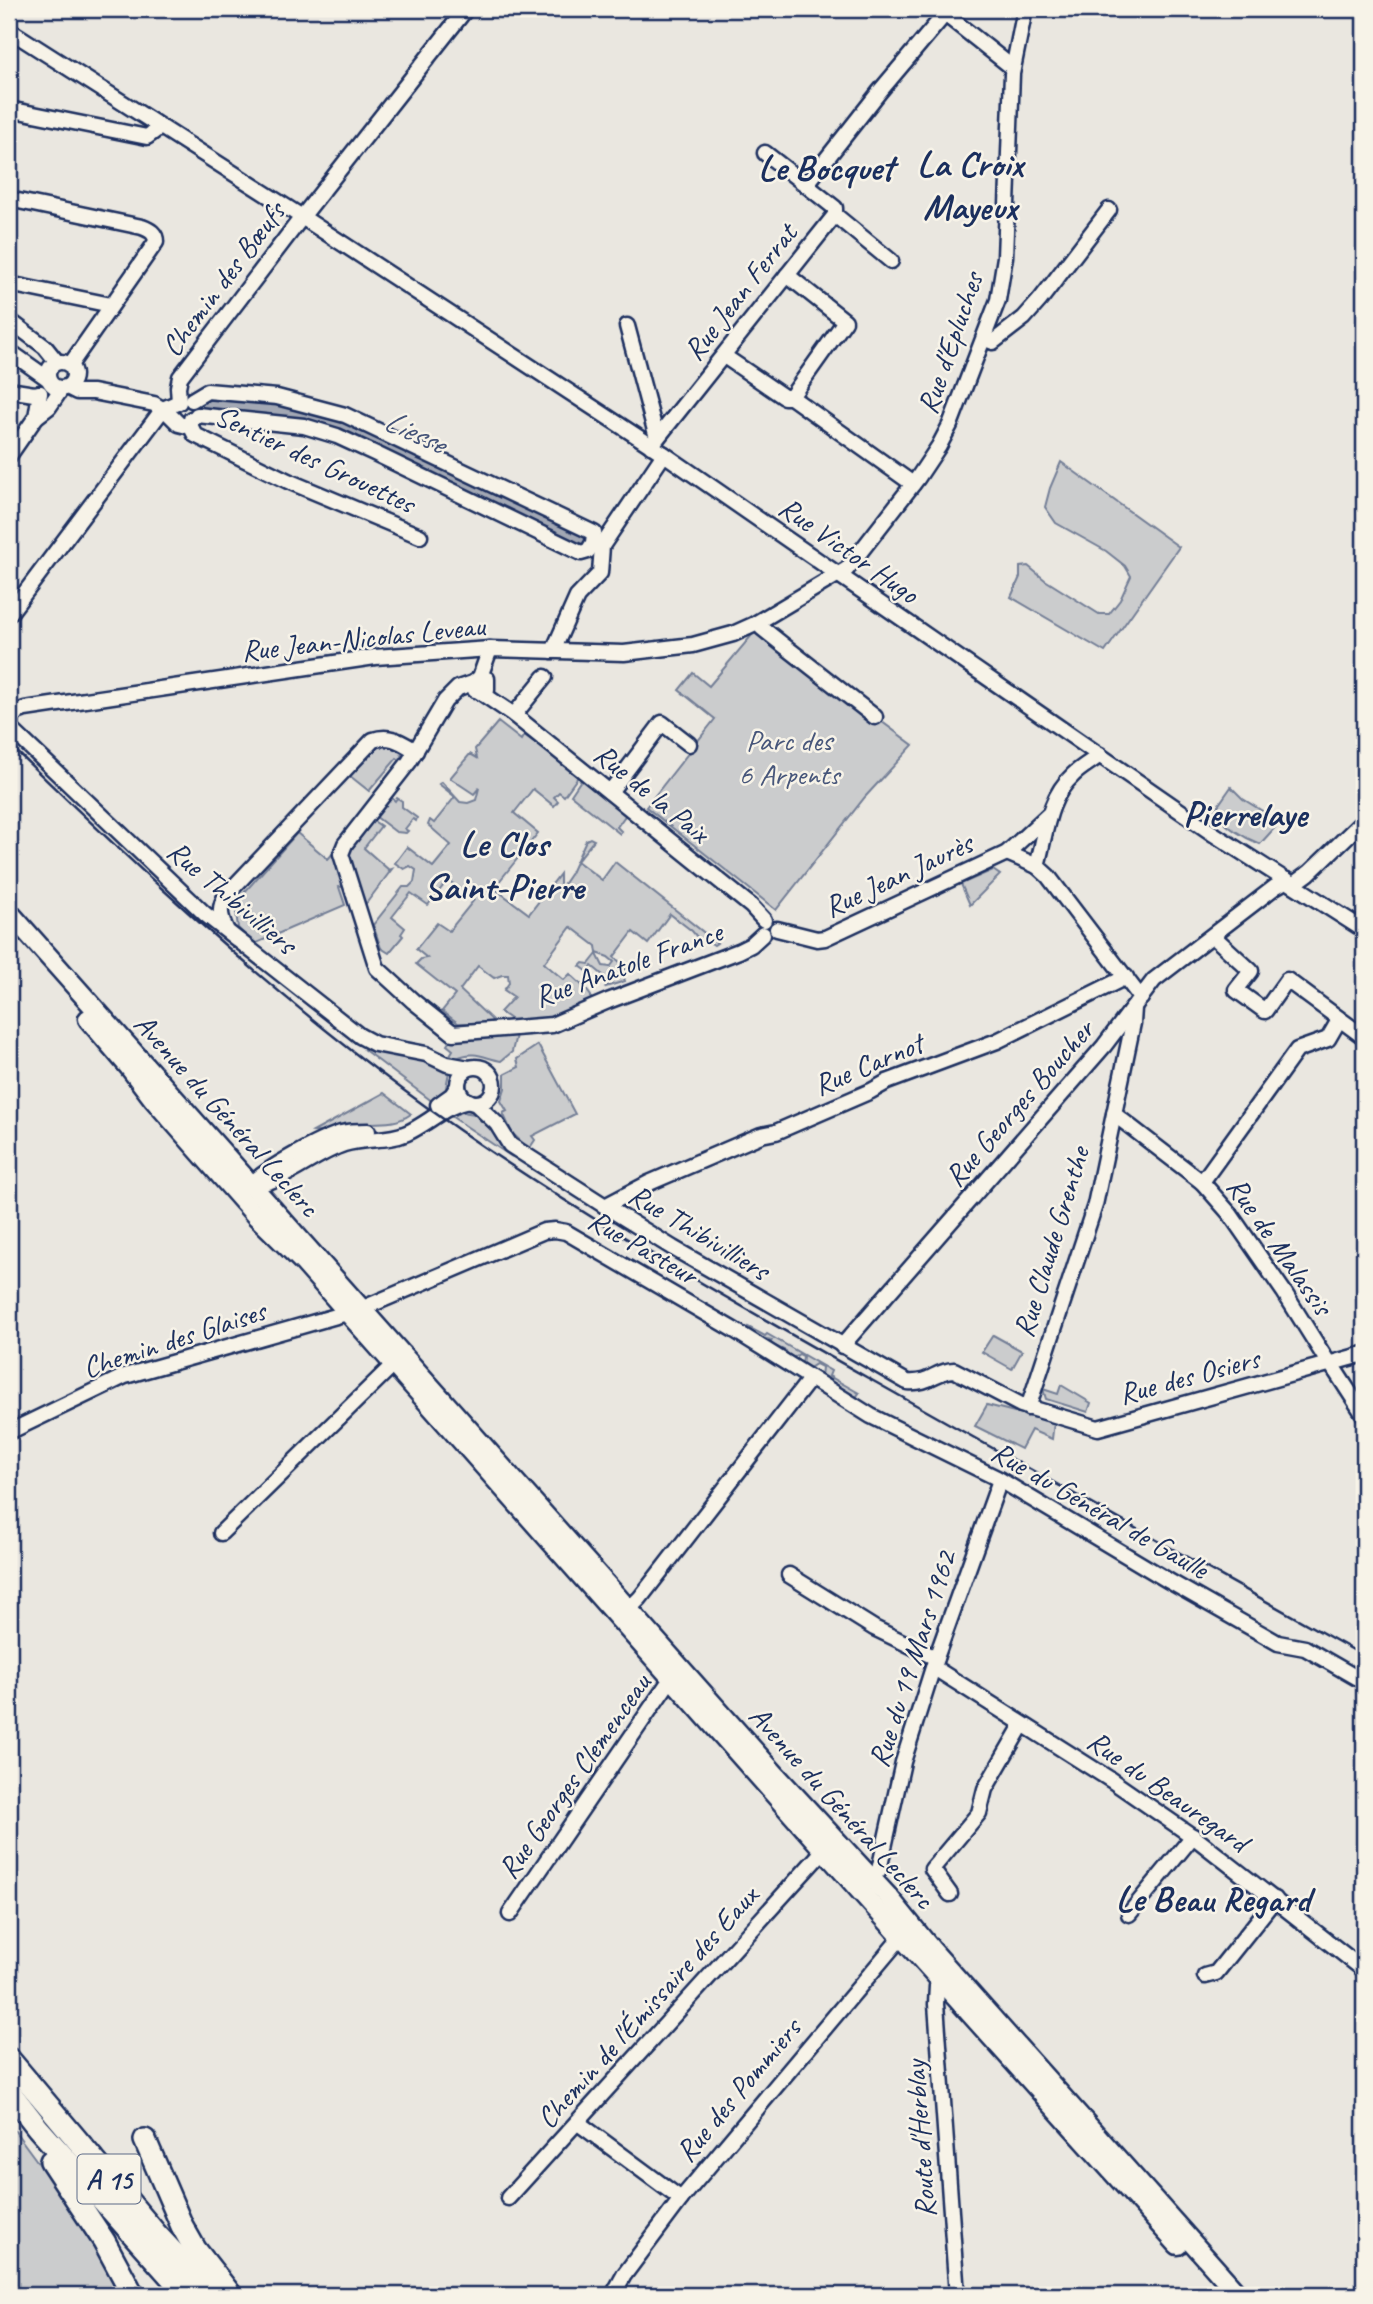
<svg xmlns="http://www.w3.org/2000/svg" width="1373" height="2304" font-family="Caveat,sans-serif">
<rect width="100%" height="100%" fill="#eae7e0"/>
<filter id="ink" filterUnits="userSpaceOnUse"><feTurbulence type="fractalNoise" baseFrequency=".0143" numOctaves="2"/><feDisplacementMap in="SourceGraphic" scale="14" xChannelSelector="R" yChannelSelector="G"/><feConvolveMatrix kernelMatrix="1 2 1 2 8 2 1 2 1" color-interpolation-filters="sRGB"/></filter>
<g filter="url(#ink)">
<!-- green -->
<g fill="#cbcccd" stroke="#737e96" stroke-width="2">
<path d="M1061,462l118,85 -74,105 -94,-55 9,-20v-10l8,-1 17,14 54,34h10l11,-14 11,-24 -6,-10 -19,-15 -50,-28 -11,-16 5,-19z"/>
<path d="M757,629l156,116 -48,52 -89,113 -130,-103 69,-88 -36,-29 14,-17 16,13z"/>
<path d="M498,722l23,18 3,-5 56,39 -16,22 -5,-4 -5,5 4,4 -4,5 -21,-17 -19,24 24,20 -44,55 35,26 31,-40v15l11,-16 15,-33 4,-2 4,2 -17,21 25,19 13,-18 102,81 -3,2 -9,-6 -3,4 -10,-12 -22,-17 -22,30 -15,-12 -19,25 12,10 -3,7 2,7 -19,6 4,-6 -18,-15 -5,5 -7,-5 3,-3 6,1 8,-10 6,12 7,1 4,-5 -6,-5 -11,-4 -1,-7 -25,-19 -27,36 20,17 6,-6 15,14 6,8v6l-50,18 -28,1 -13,-9 14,-15 -10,-7 5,-7 -1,-8h-6l-8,3 -16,-12 -18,24 32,30 -2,4 -32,-1 -16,-12 13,-16 -39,-31 5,-5 6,-1 -11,-9 21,-26 12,8 25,-31 -26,-20 -20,25 -17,-12 -19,24 13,11 -4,6 2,2 -14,17 -8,-5 -8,-23 30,-38h6l5,-5 2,-12 -6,-4 -6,3 -9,-6 12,-16 26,20 18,-22 -23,-20 2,-5 4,3 20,-25v-2l-15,-12 3,-2 18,20 8,1 8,-3 3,-12 -5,6 -24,-16 20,-24 7,4 -2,-9z"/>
<path d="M379,744l12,3 11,6 -2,7 -3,-2 -28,33 -19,-15z"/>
<path d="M583,777l44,36 -10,14 5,5 -2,2 -49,-39z"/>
<path d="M1231,787l12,12 37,23 -20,22c-13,-5 -41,-20 -45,-34z"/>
<path d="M391,797l4,4 2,-3 5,3v6l15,11 -1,3 -3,-2 -8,10 3,2 -2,2 -10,-1 -21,-16z"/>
<path d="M372,820l9,6 -17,22 25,22 3,-1 -27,36 -17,-49 3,-10z"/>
<path d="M297,833l31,26 6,-7 4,3 9,31 -8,1 6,18 -91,39 -16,-16 -3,-25z"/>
<path d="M993,870l7,5 -30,30 -9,-21z"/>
<path d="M455,1033l61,2 -4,17 -11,9c-16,-3 -28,-11 -44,-3l-7,-3 3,-5 -6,-5z"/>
<path d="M538,1045l37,69 -43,22 3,4 -6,9 -17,-16 -9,-20 4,-2 -6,-10 4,-13v-14l14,-7 -2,-8z"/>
<path d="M363,1049l73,14 13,9 -4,21 -12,9z"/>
<path d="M384,1093l27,21c-18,13 -39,7 -60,10 -14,2 -24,10 -38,8z"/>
<path d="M462,1112l13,2 6,7h5l26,36 -64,-43z"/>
<path d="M748,1327l17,9 2,-2 64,37 -2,5 30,17 -4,6 -25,-17 2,-4 -11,-1 1,-10 -6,-3 -8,5 -6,-4 1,-9 -4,-2 -6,4 -6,-4 -1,-3 -16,-7 2,-4 -11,-2 -14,-8z"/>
<path d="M993,1335l29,16 -10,18 -30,-17z"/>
<path d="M1061,1385l30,18 -3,9 -42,-13 -3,-10 15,5z"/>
<path d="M987,1405l67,17 -2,17 -21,-9 -10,19 -46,-23z"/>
<path d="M9,2123l83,113 29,59h-112z"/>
</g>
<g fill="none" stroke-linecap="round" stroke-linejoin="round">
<!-- river -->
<path stroke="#a3a8b4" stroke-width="18" d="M212,406l69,7 59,15 243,114"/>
<defs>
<g id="minor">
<path d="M9,30l293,187 362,237 548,379 152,97"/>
<path d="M9,109l138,28 12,-9"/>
<path d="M765,153l41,32"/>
<path d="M9,199l133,28c8,3 14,6 14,15l-86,123"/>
<path d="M835,215l56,46"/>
<path d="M787,275l58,46 -54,76"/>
<path d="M9,284l102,21"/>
<path d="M9,320l36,27 12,15"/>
<path d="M627,326l30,112"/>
<path d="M985,339l8,3 31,-24 16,-18 69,-90"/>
<path d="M9,351l38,27"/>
<path d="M724,356l60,41h7l122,87"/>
<circle cx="61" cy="375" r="13"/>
<path d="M67,387l10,5h16l61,12 13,8 12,12 12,3v-8"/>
<path d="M9,390l25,4 6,-1"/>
<path d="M192,400l15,-9 70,6 68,18 249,118 -1,10 -5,8 -7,2 -207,-100 -37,-17 -33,-10 -107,-11"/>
<path d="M36,417l13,-10 13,-19"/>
<path d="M191,427l4,8 93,46 132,55"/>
<path d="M651,446l184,-231v-7l-29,-23 74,-94 65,-77 68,54"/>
<path d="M9,456l27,-39 4,-24"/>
<path d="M9,614l154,-205 16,-7 -1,-15 2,-10 122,-160 164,-208"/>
<path d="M759,622l3,6 20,16 93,73"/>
<path d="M553,651l24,-54 23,-24 2,-27 62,-92"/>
<path d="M480,677l7,2v11l-4,2 -8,-2 -2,-7 7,-6 10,-28"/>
<path d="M473,683l-15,5 -13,13 -36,61 -64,82 -4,10 36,114 36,33 40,32 99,-8 56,-24 131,-50 12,-6 12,-11"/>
<path d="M480,692l34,23 237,191 13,14"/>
<path d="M514,715l31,-38"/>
<path d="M9,721l8,-9 8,-3 350,-52 115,-8 134,4 69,-8 40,-11 20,-9 94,-56 70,-90 22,-33 11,-21 48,-125 7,-43 7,-183 13,-65"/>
<path d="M9,727l196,187 155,122 15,8 51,10 21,10 22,4"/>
<path d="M1100,755c-9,7 -19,12 -27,20 -26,24 -27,59 -36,91l11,10 93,122"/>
<path d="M610,792l52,-69 27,21"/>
<path d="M1007,853l30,13"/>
<path d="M1294,884l15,-11 55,-53"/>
<path d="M226,929c-6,-13 -8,-22 1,-35l146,-154c17,-6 28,2 43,11"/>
<path d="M777,929l40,10 8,-1 182,-85 41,-38"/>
<path d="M1213,936l38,35 -15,19 29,21 22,-31 77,57"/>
<circle cx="476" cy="1085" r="18"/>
<path d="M475,1103l22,21 13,21 95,61 68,42 234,134c24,2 27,-11 47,-12l67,35 77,23 266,-74"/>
<path d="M438,1105l14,-10 6,-9"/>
<path d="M1114,1114l88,68 28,32 54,78 45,72"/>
<path d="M1202,1182l95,-132 31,-11 11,-19"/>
<path d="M246,1185c36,1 64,-30 98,-41 21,-7 43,-2 63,-11 22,-10 38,-28 62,-32"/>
<path d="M251,1185c13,-16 70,-46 90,-52 9,-2 18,-2 27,-2"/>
<path d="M605,1206l44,-23 112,-48 15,-3 95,-41 16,-9 110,-41 129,-64"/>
<path d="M842,1346l262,-300 50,-66 121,-93 12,-7"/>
<path d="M1331,1364l33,51"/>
<path d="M1028,1408l67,-203 38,-182 1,-15"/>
<path d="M9,1432l116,-56 236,-67 183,-78 11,-1 11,2 168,98 137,86 126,62 172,103 109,62 27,5 59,34"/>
<path d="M221,1533l178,-174"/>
<path d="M789,1575l85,53 62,30"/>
<path d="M620,1612l9,-3 11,-11 170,-219"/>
<path d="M933,1667l178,113 87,60 166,130"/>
<path d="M866,1884l13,-14 24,-108 33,-104 64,-178"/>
<path d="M950,1894l-18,-25 47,-56 6,-24 37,-64"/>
<path d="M510,1914l156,-228 13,-12"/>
<path d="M1129,1914l64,-78"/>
<path d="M948,1976l-11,10 -1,18 21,291"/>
<path d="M1205,1976l11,-3 59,-74"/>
<path d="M577,2122l104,77"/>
<path d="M508,2198l316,-348"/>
<path d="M613,2295l11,-20 57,-76 227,-270"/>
</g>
<g id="major">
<path d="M9,912l766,862 113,122 43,53 308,346"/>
<path d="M88,1019l41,48 25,33 101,115 48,47 556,628 319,355"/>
</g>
<g id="highway">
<path d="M9,2059l148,176 56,60"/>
<path d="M9,2091l29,37 149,167"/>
<path d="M145,2140l37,86 13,23 36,46"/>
<path d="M51,2161l53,80 29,54"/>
</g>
</defs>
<!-- minor casing -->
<use href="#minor" stroke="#1b2f5e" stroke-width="19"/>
<!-- major casing -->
<use href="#major" stroke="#1b2f5e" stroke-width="23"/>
<!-- highway casing -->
<use href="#highway" stroke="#1b2f5e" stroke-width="26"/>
<!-- minor -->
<use href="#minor" stroke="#f7f3e8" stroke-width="14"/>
<!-- major -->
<use href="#major" stroke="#f7f3e8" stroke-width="18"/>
<!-- highway -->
<use href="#highway" stroke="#f7f3e8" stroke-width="21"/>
<!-- rail -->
<path stroke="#1b2f5e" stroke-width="2.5" d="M9,744c127,123 255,243 397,348 146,108 304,197 462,286 165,93 331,186 496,278"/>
</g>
</g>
<g text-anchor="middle" stroke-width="5" stroke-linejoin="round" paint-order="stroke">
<!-- shield labels -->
<rect fill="#f7f3e8" stroke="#5d6a87" stroke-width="2" x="77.5" y="2154.5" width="63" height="49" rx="5"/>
<g font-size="28" font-weight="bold" fill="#1b2f5e">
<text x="109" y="2189">A 15</text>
</g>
<!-- street labels -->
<g font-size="30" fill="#1b2f5e" stroke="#f7f3e8">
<text transform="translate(223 279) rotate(-53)" y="10">Chemin des Bœufs</text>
<text transform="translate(740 292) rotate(-52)" y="10">Rue Jean Ferrat</text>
<text transform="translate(950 343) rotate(-71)" y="10">Rue d'Epluches</text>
<text transform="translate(315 459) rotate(25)" y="10">Sentier des Grouettes</text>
<text transform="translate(849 550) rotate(35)" y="10">Rue Victor Hugo</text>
<text transform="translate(363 638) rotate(-6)" y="10">Rue Jean-Nicolas Leveau</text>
<text transform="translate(652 793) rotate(39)" y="10">Rue de la Paix</text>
<text transform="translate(898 875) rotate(-25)" y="10">Rue Jean Jaurès</text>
<text transform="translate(232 897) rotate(40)" y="10">Rue Thibivilliers</text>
<text transform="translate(628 964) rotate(-20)" y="10">Rue Anatole France</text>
<text transform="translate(868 1064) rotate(-23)" y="10">Rue Carnot</text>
<text transform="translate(1019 1103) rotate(-49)" y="10">Rue Georges Boucher</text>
<text transform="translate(227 1115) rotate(48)" y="10">Avenue du Général Leclerc</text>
<text transform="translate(699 1232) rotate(31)" y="10">Rue Thibivilliers</text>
<text transform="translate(1051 1242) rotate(-73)" y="10">Rue Claude Grenthe</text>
<text transform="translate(1280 1246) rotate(55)" y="10">Rue de Malassis</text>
<text transform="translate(643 1247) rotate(30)" y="10">Rue Pasteur</text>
<text transform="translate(174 1339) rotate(-18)" y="10">Chemin des Glaises</text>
<text transform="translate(1189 1376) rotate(-15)" y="10">Rue des Osiers</text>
<text transform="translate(1100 1510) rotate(30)" y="10">Rue du Général de Gaulle</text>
<text transform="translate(912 1659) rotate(-72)" y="10">Rue du 19 Mars 1962</text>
<text transform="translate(574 1776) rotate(-55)" y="10">Rue Georges Clemenceau</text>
<text transform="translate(1168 1791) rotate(35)" y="10">Rue du Beauregard</text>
<text transform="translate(842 1807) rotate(48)" y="10">Avenue du Général Leclerc</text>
<text transform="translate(647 2007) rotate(-48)" y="10">Chemin de l'Émissaire des Eaux</text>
<text transform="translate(738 2090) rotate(-50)" y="10">Rue des Pommiers</text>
<text transform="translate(920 2139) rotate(-94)" y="10">Route d'Herblay</text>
</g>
<!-- park labels -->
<g font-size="30" fill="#47567a" stroke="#f7f3e8">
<text x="789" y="750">Parc des<tspan x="789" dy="34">6 Arpents</tspan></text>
</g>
<!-- water labels -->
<g font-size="32" font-style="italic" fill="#445378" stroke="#f7f3e8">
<text transform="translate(415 431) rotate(25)" y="11">Liesse</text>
</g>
<!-- district labels -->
<g font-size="37" font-weight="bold" fill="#1b2f5e" stroke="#f7f3e8">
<text x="970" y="176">La Croix<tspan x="970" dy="43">Mayeux</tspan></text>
<text x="826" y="180">Le Bocquet</text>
<text x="1245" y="826">Pierrelaye</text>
<text x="504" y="856">Le Clos<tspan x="504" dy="43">Saint-Pierre</tspan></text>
<text x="1213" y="1911">Le Beau Regard</text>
</g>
</g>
<!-- margin -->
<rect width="1373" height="2304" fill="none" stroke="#f7f3e8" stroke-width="35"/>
<rect x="18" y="18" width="1338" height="2269" fill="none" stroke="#1b2f5e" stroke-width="2.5" filter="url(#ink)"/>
</svg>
